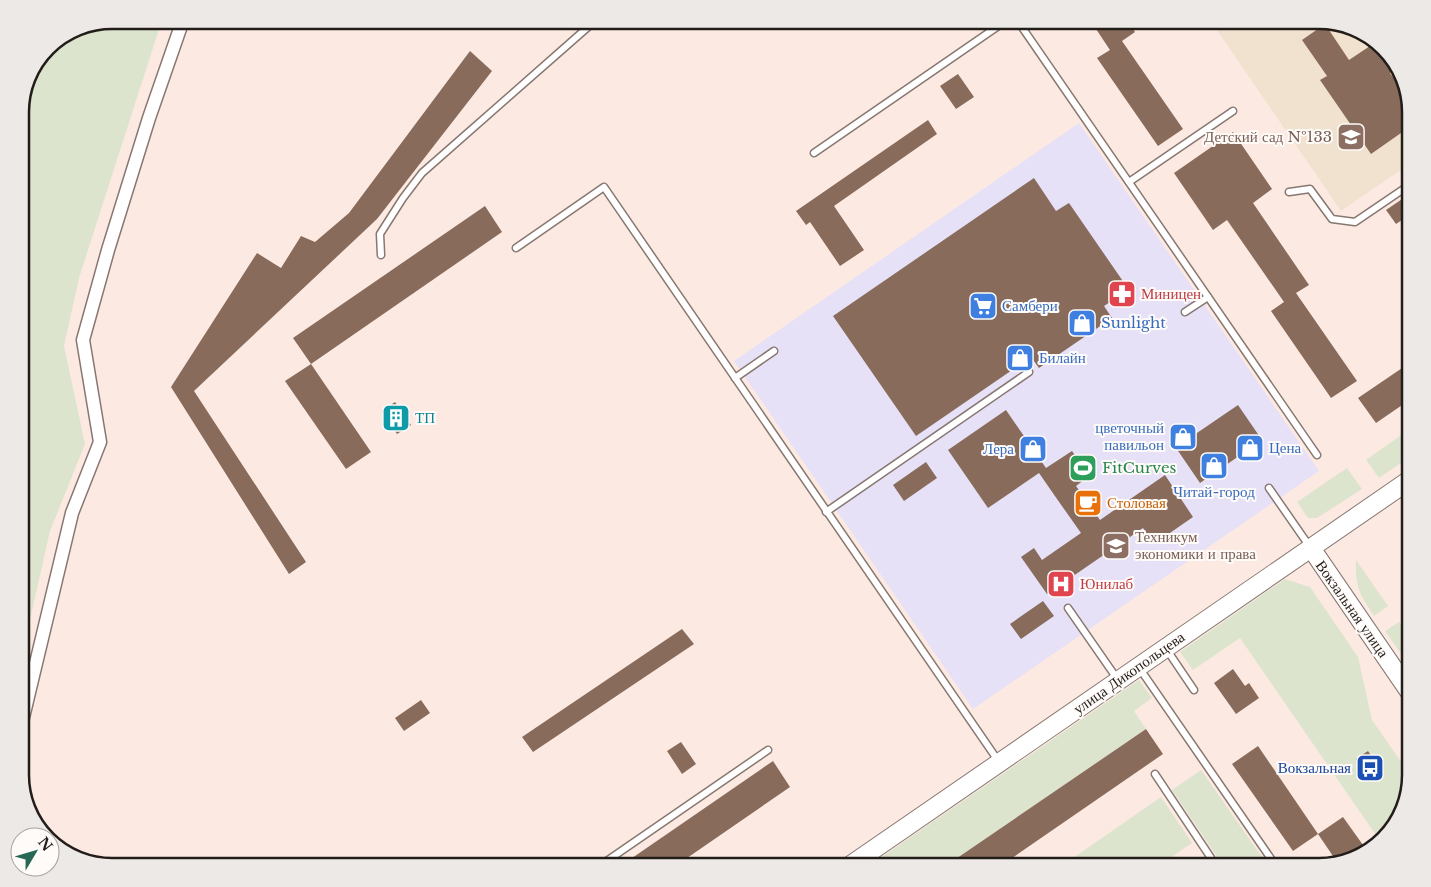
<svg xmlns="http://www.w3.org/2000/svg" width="1431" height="887" font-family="'Libre Baskerville',serif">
<rect width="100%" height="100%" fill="#fceae2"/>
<!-- commercial -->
<path fill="#e6e1f7" d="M1079,123l240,348 -346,238 -239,-348z"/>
<!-- education -->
<path fill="#f1e2cf" d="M1210,20h109l51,15 29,31 12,45v52l-70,48z"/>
<!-- green -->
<g fill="#dde4ce">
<path d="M112,20h50l-83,258 -15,68 21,98 -35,87 -30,133v-558l27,-59 30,-20z"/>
<path d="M1411,428v28l-32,22 -13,-18z"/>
<path d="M1347,468l15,21 -45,29h-9l-11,-16z"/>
<path d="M1356,560l32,46 -14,10c-15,-22 -19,-30 -18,-56z"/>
<path d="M1285,579l25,8 48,70 14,63 39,56 -15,50 -16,15 -140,-203 -47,32 -13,-18z"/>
<path d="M1399,622l12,16v30l-26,-37z"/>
<path d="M1139,680l13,18 -18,13 12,18 -202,138h-77z"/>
<path d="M1201,770l68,97h-45l-52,-77z"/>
<path d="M1161,797l31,46 -35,24h-97z"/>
</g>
<!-- building -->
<g fill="#886b5b">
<path d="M1090,20h37l8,12 -13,9 61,88 -25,17 -61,-88 13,-8z"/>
<path d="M1325,24l24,36 27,-18 23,24 -9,7 18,26 3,12v15l-40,28 -51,-74 7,-4 -25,-36z"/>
<path d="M470,51l22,20 -115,148 -183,172 112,171 -17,12 -118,-187 86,-134 24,15 20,-32 14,6 34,-29z"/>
<path d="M958,74l16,23 -18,12 -16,-23z"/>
<path d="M928,120l9,14 -103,72 30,44 -24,16 -30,-44 -4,3 -10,-14z"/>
<path d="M1233,132l39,57 -19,14 56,82 -13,8 61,88 -26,17 -60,-87 13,-9 -57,-82 -14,10 -39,-57z"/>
<path d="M1034,178l22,33 13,-8 60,87 -25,16 8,12 -73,50 -8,-11 -115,79 -83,-120z"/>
<path d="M1411,193v21l-15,10 -10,-14z"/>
<path d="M485,206l17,26 -191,132 -18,-26z"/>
<path d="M1411,362v37l-35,24 -18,-25z"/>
<path d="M311,364l60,88 -25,17 -61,-88z"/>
<path d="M395,402l16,23 -14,9 -15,-23z"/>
<path d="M1238,405l24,35 -62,43 -28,-41v-2l17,-12 5,7z"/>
<path d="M1006,410l40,58 26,-17 17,25 -13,10 24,34 65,-45 28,42 -39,27 -11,-16 -96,66 -26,-37 13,-9 8,12 39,-27 -24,-34 -18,-26 -51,35 -40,-58z"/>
<path d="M926,462l11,16 -33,23 -11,-16z"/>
<path d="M1043,601l11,15 -33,23 -11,-15z"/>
<path d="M682,629l12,15 -161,108 -11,-15z"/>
<path d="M1233,669l12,17 4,-3 10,15 -23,16 -22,-31z"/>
<path d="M421,700l9,13 -26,18 -9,-13z"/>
<path d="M1146,729l17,25 -164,113h-55z"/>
<path d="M681,742l15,22 -14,10 -15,-23z"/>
<path d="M1258,746l60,88 -25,17 -61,-87z"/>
<path d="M1368,751l14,21 -12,8 -14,-21z"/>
<path d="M773,761l17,26 -116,80h-55z"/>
<path d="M1343,817l25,35 -3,3 -28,7 -19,-28z"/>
</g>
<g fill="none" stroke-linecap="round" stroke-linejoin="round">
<defs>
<g id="lane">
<path d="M1017,20l300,435"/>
<path d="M814,153l193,-133"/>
<path d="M1129,182l104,-71"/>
<path d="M1289,192l21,-3 22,30 23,3 56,-38"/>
<path d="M516,248l88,-61 395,575"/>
<path d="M381,255l-1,-21 23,-36 19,-25 174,-153"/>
<path d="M1185,312l23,-15"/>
<path d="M735,378l39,-27"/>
<path d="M1269,488l41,59"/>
<path d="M826,512l203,-140"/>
<path d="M1068,608l50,72"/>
<path d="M1167,650l27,40"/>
<path d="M1140,669l136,197 37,-4 4,5"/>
<path d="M1155,774l56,84 -14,9"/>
<path d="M598,867l170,-117"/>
</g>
<path id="street" d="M20,730l52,-217 28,-71 -17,-102 25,-90 41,-132 34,-98"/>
<g id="secondary">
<path d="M1311,548l100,146"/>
<path d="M848,867l563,-388"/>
</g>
</defs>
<!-- lane casing -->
<use href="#lane" stroke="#877770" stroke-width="9"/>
<!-- street casing -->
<use href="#street" stroke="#877770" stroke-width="15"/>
<!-- secondary casing -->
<use href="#secondary" stroke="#877770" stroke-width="20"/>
<!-- lane -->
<use href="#lane" stroke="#fff" stroke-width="6"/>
<!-- street -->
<use href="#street" stroke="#fff" stroke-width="12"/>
<!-- secondary -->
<use href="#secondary" stroke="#fff" stroke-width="18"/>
</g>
<!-- icons -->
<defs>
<symbol id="school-square" viewBox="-11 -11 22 22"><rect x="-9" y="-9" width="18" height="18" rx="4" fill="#8d6e63" stroke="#fefbf9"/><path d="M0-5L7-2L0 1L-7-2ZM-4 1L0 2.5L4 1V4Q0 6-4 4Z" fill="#fff"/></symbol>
<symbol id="pharmacy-square" viewBox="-11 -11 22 22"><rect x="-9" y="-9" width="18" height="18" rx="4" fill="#e0444e" stroke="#fefbf9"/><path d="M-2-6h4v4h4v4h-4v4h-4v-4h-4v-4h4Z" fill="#fff"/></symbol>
<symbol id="supermarket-square" viewBox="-11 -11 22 22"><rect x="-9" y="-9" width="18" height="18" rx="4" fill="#3f7fe0" stroke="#fefbf9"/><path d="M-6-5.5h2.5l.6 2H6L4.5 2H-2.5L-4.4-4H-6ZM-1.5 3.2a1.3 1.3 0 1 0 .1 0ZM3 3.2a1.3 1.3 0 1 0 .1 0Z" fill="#fff"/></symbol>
<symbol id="shop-square" viewBox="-11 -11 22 22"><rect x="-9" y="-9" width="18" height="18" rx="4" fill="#3f7fe0" stroke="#fefbf9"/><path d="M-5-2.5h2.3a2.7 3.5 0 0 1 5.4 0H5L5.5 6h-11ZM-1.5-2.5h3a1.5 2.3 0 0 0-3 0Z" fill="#fff"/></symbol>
<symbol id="building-square" viewBox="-11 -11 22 22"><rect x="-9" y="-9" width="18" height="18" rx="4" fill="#0f9aa8" stroke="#fefbf9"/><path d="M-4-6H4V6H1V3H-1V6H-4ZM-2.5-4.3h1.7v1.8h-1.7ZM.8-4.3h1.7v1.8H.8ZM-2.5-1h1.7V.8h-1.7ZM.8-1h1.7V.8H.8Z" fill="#fff"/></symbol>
<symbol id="stadium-square" viewBox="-11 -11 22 22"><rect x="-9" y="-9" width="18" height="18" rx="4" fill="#2e9e5b" stroke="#fefbf9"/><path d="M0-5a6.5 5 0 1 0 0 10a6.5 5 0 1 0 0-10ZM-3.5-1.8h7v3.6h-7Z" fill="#fff"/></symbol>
<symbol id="cafe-square" viewBox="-11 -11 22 22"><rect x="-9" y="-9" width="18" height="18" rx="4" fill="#e8710a" stroke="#fefbf9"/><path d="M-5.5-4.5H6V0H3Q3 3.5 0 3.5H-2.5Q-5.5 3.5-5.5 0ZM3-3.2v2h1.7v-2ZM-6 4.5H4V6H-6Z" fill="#fff"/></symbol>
<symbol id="university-square" viewBox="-11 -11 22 22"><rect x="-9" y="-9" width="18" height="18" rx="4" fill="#8d6e63" stroke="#fefbf9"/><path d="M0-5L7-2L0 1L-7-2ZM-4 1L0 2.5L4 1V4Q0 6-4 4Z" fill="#fff"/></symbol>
<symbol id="hospital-square" viewBox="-11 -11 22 22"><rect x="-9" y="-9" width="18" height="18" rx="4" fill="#e0444e" stroke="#fefbf9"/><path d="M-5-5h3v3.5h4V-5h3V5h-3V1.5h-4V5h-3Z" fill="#fff"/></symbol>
<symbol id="bus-square" viewBox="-11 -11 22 22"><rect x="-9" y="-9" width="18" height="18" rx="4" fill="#1a4fb4" stroke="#fefbf9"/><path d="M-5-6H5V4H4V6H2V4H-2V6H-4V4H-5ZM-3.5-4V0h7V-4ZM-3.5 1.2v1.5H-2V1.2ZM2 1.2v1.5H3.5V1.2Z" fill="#fff"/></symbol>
</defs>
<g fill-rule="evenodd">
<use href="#school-square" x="1335" y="121" width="32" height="32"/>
<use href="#pharmacy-square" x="1106" y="278" width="32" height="32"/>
<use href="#supermarket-square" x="967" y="290" width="32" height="32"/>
<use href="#shop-square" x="1066" y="307" width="32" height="32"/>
<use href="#shop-square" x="1004" y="342" width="32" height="32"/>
<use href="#building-square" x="380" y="402" width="32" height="32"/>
<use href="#shop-square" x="1167" y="421" width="32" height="32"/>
<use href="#shop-square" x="1234" y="432" width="32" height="32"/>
<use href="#shop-square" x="1017" y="433" width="32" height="32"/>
<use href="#shop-square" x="1198" y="450" width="32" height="32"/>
<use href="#stadium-square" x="1067" y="452" width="32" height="32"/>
<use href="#cafe-square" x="1072" y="487" width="32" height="32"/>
<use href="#university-square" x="1100" y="530" width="32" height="32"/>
<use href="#hospital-square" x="1045" y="568" width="32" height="32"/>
<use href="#bus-square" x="1354" y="752" width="32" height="32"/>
</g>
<g text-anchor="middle" stroke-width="4" stroke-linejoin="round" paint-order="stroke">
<!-- education labels -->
<g font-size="15" fill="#785e54" stroke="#fefbf9" text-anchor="end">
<text x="1332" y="142">Детский сад №133</text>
<text x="1135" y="542" text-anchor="start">Техникум<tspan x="1135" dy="17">экономики и права</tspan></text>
</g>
<!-- health labels -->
<g font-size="15" fill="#be3a42" stroke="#fefbf9" text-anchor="start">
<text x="1141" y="299">Миницен</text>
<text x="1080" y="589">Юнилаб</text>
</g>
<!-- shop labels -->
<g font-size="15" fill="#366cbe" stroke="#fefbf9" text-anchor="start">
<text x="1002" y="311">Самбери</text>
<text x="1101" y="328">Sunlight</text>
<text x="1039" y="363">Билайн</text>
<text x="1164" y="433" text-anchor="end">цветочный<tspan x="1164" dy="17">павильон</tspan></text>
<text x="1269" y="453">Цена</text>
<text x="1014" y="454" text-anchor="end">Лера</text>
<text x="1214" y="497" text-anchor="middle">Читай-город</text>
</g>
<!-- culture labels -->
<g font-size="15" fill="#0d838f" stroke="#fefbf9" text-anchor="start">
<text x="415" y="423">ТП</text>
</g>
<!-- leisure labels -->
<g font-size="15" fill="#27864d" stroke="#fefbf9" text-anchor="start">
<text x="1102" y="473">FitCurves</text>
</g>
<!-- food labels -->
<g font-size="15" fill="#c56008" stroke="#fefbf9" text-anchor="start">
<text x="1107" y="508">Столовая</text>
</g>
<!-- street labels -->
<g font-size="15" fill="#231d1a" stroke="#fefbf9">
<text transform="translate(1352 609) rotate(55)" y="5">Вокзальная улица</text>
<text transform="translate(1129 673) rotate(-35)" y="5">улица Дикопольцева</text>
</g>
<!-- transit labels -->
<g font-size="15" fill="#164399" stroke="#fefbf9" text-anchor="end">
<text x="1351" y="773">Вокзальная</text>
</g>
</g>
<!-- crop -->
<path d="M0 0H1431V887H0ZM112 29H1319A83 83 0 0 1 1402 112V775A83 83 0 0 1 1319 858H112A83 83 0 0 1 29 775V112A83 83 0 0 1 112 29Z" fill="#ece9e7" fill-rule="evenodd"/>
<path fill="none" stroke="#231d1a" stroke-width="2.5" d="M112 29H1319A83 83 0 0 1 1402 112V775A83 83 0 0 1 1319 858H112A83 83 0 0 1 29 775V112A83 83 0 0 1 112 29Z"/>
<!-- north arrow -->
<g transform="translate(35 852) rotate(52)"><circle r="24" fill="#fefbf9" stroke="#a6a2a0"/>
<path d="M0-4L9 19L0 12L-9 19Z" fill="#276755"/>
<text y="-8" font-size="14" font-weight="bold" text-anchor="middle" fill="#231d1a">N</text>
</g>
</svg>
